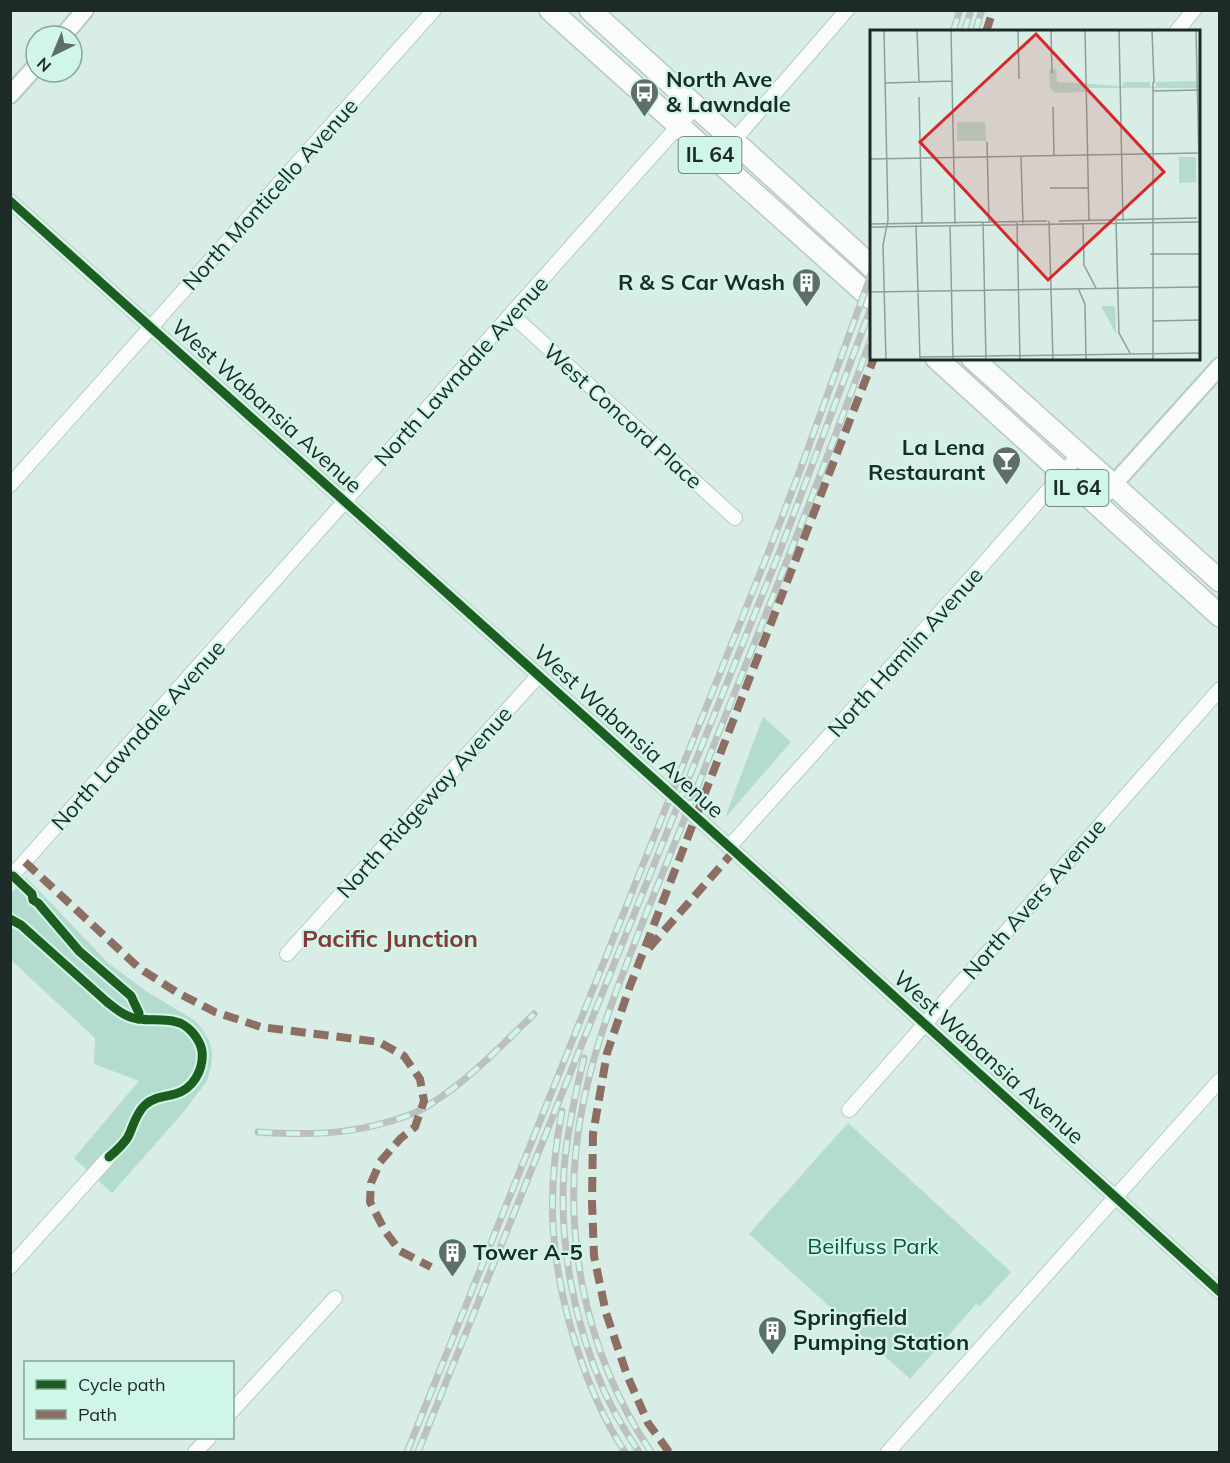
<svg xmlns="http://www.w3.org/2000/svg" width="1230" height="1463" font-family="Mulish,sans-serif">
<rect width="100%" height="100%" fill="#d8ede5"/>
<!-- green -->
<g fill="#b4dcce">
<path d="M763,717l28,25 -66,76z"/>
<path d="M26,877l82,86 38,28 48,29 9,10 7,13 2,10 -1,14 -4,14 -26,34 -69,78 -38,-35 65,-77 -45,-17 1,-26 -84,-78v-67z"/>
<path d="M848,1123l163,149 -31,34 -4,-2 -66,75 -161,-145z"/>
</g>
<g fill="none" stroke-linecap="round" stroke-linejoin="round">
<defs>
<g id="minor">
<path d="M1176,32l18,-22"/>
<path d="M716,161l131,-151"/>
<path d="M10,201l724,650 486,441"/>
<path d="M511,314l224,204"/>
<path d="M10,485l424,-475"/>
<path d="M729,847l250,-278 100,-114"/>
<path d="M10,878l686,-772"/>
<path d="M287,954l251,-278"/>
<path d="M849,1110l371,-421"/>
<path d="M10,1267l99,-110"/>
<path d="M232,1411l103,-113"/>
<path d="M195,1452l14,-14"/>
<path d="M888,1452l332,-372"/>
</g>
<g id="tertiary">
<path d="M63,36l22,-26"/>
<path d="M10,95l26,-29"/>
<path d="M1096,504l124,-138"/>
</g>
<g id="primary">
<path d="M550,10l322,289"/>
<path d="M590,10l282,257"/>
<path d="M936,358l284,258"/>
<path d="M972,358l248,223"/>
</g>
</defs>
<!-- minor casing -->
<use href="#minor" stroke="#b9c9c3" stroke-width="16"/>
<!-- tertiary casing -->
<use href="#tertiary" stroke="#b9c9c3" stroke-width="20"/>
<!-- primary casing -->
<use href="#primary" stroke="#b9c9c3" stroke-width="24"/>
<!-- minor -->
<use href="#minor" stroke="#f9fcfb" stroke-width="14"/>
<!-- tertiary -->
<use href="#tertiary" stroke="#f9fcfb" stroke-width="16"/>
<!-- primary -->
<use href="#primary" stroke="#f9fcfb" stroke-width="21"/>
<defs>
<g id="rail">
<path d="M953,32l7,-22"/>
<path d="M964,32l7,-22"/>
<path d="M975,32l7,-22"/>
<path d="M584,1058c-9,37 -17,74 -20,112 -5,75 10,154 41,223 10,21 21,40 34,59"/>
<path d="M562,1111c-7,37 -11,78 -9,115 4,72 32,166 72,226"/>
<path d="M258,1132c47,3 88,3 133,-11 13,-4 27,-8 38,-16 40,-25 72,-59 105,-91"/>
<path d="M407,1452l360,-896 32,-83 73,-201"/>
<path d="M418,1452l362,-901 92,-246"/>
<path d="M651,1452c-69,-102 -93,-232 -67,-353 13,-62 37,-121 60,-180 24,-59 48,-118 71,-177 54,-135 108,-270 157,-406"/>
</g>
</defs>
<!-- rail casing -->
<use href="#rail" stroke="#bcc1bf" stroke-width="7"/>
<!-- rail -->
<use href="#rail" stroke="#cff6e7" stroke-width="4.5" stroke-dasharray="14" stroke-linecap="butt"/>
<!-- quiet -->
<g stroke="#8d6e63" stroke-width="8" stroke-dasharray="15 8" stroke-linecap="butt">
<path d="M986,32l7,-22"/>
<path d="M25,862l114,106 39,25 37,19 46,15 118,15 25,14 16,23 4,22 -9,26 -15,12 -20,23 -9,21 -1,19 15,29 15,20 31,16"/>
<path d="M649,948l85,-97"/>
<path d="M669,1452l-21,-29 -21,-48 -21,-62 -12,-57 -2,-54 1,-68 14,-81 23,-67 244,-628"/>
</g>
<defs>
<g id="cycleway">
<path d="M10,201l724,650 486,441"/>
<path d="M13,876l19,18 1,6 5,3 41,48 52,45 8,17 -1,6"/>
<path d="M10,919l11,6 86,77c10,8 20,16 32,17 14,2 28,-1 41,4 11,5 20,17 22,28 2,19 -9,38 -27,43 -11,3 -21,3 -30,11 -9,8 -12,22 -17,32 -5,8 -12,14 -19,20"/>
</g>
</defs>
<!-- cycleway casing -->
<use href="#cycleway" stroke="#cff6e7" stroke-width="13"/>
<!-- cycleway -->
<use href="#cycleway" stroke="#1b5e20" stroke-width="9"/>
</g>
<!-- icons -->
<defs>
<symbol id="bus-pin" viewBox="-11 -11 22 30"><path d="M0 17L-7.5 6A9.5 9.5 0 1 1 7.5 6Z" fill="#5e6f69" stroke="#cff6e7"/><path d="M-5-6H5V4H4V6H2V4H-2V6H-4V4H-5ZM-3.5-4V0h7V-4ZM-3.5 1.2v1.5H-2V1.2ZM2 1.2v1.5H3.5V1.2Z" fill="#fff"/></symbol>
<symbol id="building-pin" viewBox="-11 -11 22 30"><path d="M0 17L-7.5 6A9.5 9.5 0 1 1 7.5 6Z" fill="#5e6f69" stroke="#cff6e7"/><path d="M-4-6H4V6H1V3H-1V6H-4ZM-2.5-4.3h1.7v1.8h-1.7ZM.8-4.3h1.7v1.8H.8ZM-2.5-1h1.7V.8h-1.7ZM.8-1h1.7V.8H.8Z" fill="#fff"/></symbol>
<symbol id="bar-pin" viewBox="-11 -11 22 30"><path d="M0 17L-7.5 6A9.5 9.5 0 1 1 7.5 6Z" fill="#5e6f69" stroke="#cff6e7"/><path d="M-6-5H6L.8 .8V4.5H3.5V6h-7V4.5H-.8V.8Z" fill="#fff"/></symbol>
</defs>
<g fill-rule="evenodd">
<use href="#bus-pin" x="628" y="76" width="33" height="45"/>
<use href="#building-pin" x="790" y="266" width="33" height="45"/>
<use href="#bar-pin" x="990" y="444" width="33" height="45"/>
<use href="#building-pin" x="436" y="1236" width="33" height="45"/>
<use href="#building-pin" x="756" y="1314" width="33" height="45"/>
</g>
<g text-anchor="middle" stroke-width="4.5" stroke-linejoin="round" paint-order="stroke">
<!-- shield labels -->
<g fill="#cff6e7" stroke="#526860" stroke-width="1.5">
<rect x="678.5" y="137" width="63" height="36" rx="4.5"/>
<rect x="1045.5" y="470" width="63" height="36" rx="4.5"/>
</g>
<g font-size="21" font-weight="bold" fill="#1c2b26">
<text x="710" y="162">IL 64</text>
<text x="1077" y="495">IL 64</text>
</g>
<!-- poi labels -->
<g font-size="22" font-weight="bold" fill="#1c2b26" stroke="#cff6e7" text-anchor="start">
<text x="666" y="87">North Ave<tspan x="666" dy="25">&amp; Lawndale</tspan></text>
<text x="785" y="290" text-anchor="end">R &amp; S Car Wash</text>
<text x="985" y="455" text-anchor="end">La Lena<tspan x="985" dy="25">Restaurant</tspan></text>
<text x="473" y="1260">Tower A-5</text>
<text x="793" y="1325">Springfield<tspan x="793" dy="25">Pumping Station</tspan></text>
</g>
<!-- street labels -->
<g font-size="22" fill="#1c2b26" stroke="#cff6e7">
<text transform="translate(270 194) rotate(-48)" y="8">North Monticello Avenue</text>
<text transform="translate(461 371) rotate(-48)" y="8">North Lawndale Avenue</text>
<text transform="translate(267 406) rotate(42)" y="8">West Wabansia Avenue</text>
<text transform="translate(623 416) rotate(42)" y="8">West Concord Place</text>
<text transform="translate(905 652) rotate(-48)" y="8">North Hamlin Avenue</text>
<text transform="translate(629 731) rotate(42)" y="8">West Wabansia Avenue</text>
<text transform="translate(138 735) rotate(-48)" y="8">North Lawndale Avenue</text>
<text transform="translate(424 802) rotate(-48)" y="8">North Ridgeway Avenue</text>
<text transform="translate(1034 899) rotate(-49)" y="8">North Avers Avenue</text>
<text transform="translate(989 1057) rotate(42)" y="8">West Wabansia Avenue</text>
</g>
<!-- park labels -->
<g font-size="22" fill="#0c5441" stroke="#cff6e7">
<text x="873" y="1254">Beilfuss Park</text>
</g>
<!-- neighbourhood labels -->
<g font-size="24" font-weight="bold" fill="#823a3b" stroke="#cff6e7">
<text x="390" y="947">Pacific Junction</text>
</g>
</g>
<!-- overview -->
<g transform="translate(870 30)">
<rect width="330" height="330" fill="#d8ede5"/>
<path d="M186,39l1,13 65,4 2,-4h26v5h6v-5l40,-1 4,7h-115v4l-30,1 -5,-5 -1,-18zM87,92h28l1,19h-29zM309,127h17v25l-17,1zM231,276h14l1,28z" fill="#b4dcce"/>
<path fill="none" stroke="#8d9f99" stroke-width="1.5" d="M14,0l4,190 -5,25 3,115M47,0l2,52M81,0l4,194M148,0l1,49M181,0l1,43M215,0l4,191M249,0l4,191M282,0l2,53M326,0l4,178M15,53l67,-2M283,61l47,-1M49,67l3,127M183,77l1,49M117,112l2,81M151,127l2,66M0,129l330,-6M180,158h39M179,191l4,139M189,191l138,-3M246,191l3,112 11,20M113,193l3,137M147,193l3,137M0,194l177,-3M213,194l1,41 12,23M46,195l4,135M80,196l3,134M0,197l330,-5M280,224h50M208,258l7,16 1,56M0,262l330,-5M282,291l48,-1M50,327l280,-4M283,330v-278"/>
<path fill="#d62828" fill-opacity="0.15" stroke="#d62828" stroke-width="3" d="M166,4l128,138 -116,108 -128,-138z"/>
<rect width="330" height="330" fill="none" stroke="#1c2b26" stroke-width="3"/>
</g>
<!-- border -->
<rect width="1230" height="1463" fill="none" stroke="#1c2b26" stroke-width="24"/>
<!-- legend -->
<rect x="24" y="1361" width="210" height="78" fill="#cff6e7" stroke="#87a59a" stroke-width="1.5"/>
<rect x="36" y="1380" width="30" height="9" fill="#1b5e20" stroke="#87a59a" stroke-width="1.5"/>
<text x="78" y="1391" font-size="18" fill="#1c2b26">Cycle path</text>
<rect x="36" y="1410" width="30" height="9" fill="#8d6e63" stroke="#87a59a" stroke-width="1.5"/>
<text x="78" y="1421" font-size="18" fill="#1c2b26">Path</text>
<!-- north arrow -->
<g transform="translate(54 54) rotate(223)"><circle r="28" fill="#cff6e7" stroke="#87a59a" stroke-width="1.5"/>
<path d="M0-4.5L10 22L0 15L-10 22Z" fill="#5e6f69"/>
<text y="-9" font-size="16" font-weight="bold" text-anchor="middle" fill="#1c2b26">N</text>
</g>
</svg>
